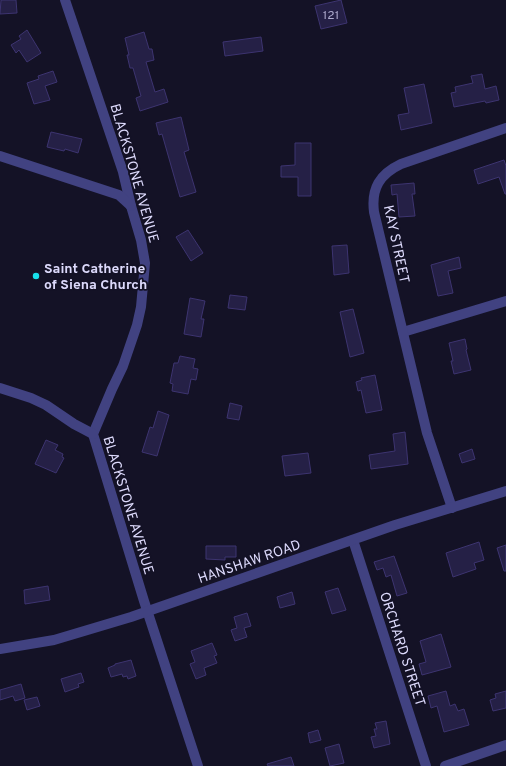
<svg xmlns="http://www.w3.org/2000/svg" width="506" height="766" font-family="Overpass,sans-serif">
<rect width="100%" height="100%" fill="#141226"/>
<!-- building -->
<g fill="#252046" stroke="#3d3470">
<path d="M1,0h15l1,13 -17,1z"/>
<path d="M341,0l6,23 -26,6 -6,-23z"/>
<path d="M27,30l14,23 -14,9 -8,-12 -3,3 -5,-8 10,-6 -2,-3z"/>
<path d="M144,32l5,17h3l2,11 -8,2 9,30 9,-3 4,13 -28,9 -4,-13 5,-2 -8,-28h-3l-3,-13h2l-4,-17z"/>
<path d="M261,37l2,14 -38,5 -2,-14z"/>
<path d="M53,71l4,11 -12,4 5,14 -16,4 -7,-21 12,-4 -1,-3z"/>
<path d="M482,74l3,15 11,-3 3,14 -13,3 -1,-2 -31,6 -3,-14 5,-1 -1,-5 18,-4 -2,-7z"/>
<path d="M424,84l8,39 -31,7 -3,-15 11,-2 -5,-25z"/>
<path d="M181,117l8,33 -5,2 12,40 -16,5 -18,-63 -3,1 -3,-12z"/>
<path d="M51,132l31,7 -4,14 -13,-4 -1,2 -17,-4z"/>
<path d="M295,143h16v53h-13v-19h-17v-11l14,-1z"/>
<path d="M504,160l2,6v28h-1l-6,-17 -21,7 -4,-14z"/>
<path d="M414,183l1,11h-3l3,22 -16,1 -2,-23 -5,1 -1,-10z"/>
<path d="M188,230l15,23 -12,8 -15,-24z"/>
<path d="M347,245l2,28 -15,2 -2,-29z"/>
<path d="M459,257l2,11 -13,3 5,22 -15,3 -7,-31z"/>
<path d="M230,295l17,2 -2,13 -17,-2z"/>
<path d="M190,298l15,3 -4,18h3l-3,18 -17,-3z"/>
<path d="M353,309l11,44 -14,4 -10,-45z"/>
<path d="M465,339l2,10 -1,1 5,20 -17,4 -3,-13h2l-4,-18z"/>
<path d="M180,356l15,3 -2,9 5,1 -2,11 -5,-1 -3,15 -16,-3 1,-7 -3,-1 4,-20h4z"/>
<path d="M375,375l7,35 -16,3 -5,-23 -3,1 -2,-9 6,-2 -1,-2z"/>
<path d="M230,403l12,3 -3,14 -12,-2z"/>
<path d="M158,411l11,4 -12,41 -15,-4 8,-25 3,1z"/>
<path d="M405,432l3,32 -37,5 -2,-14 26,-4 -2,-17z"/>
<path d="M46,440l12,5 -3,5 8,4 -1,3 2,1 -8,15 -21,-9z"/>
<path d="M472,449l3,10 -13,4 -3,-9z"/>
<path d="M308,453l3,20 -26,3 -3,-20z"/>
<path d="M479,542l5,18 -10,3 2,6 -23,8 -7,-24z"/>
<path d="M506,545v26h-2l-7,-23z"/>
<path d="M206,546h30v11h-11v3l-19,-1z"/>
<path d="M394,556l13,37 -10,3 -6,-21 -5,2 -3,-9 -6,2 -3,-8z"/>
<path d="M48,586l2,14 -25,4 -1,-14z"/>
<path d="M338,588l8,22 -14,4 -7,-22z"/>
<path d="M292,592l3,12 -15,4 -3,-11z"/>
<path d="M247,613l4,13 -7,2 3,9 -12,4 -4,-11 6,-2 -3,-11z"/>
<path d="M441,634l10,33 -29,8 -3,-11 7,-2 -6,-21z"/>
<path d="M212,643l5,12 -3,1 3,7 -13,5 2,7 -10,4 -6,-15 5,-2 -4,-11z"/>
<path d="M131,660l5,16 -8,3 -1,-3 -4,1 -1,-3 -11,3 -3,-9 7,-3v-1z"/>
<path d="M81,673l3,9 -6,2 1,3 -14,5 -4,-13z"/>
<path d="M21,684l4,14 -10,3 -2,-5 -13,4v-10z"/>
<path d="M446,691l4,15 5,-2 3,7 6,-2 5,16 -25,7 -7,-26 -6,2 -3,-12z"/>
<path d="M506,691v17l-13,3 -3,-11 6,-2 -1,-4z"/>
<path d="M37,697l3,9 -13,4 -3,-10z"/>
<path d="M386,721l4,23 -16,4 -3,-11 5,-1 -2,-7h3l-2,-6z"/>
<path d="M318,730l3,10 -11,3 -2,-10z"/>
<path d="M339,744l5,19 -14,3 -5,-18z"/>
<path d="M291,757l3,9h-26l-1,-2z"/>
</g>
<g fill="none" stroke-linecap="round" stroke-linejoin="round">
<!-- minor -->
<g stroke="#414281" stroke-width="10">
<path d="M65,0l58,172 8,34 10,34 4,23 -4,44 -4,18 -14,41 -11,23 -19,45 51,167 54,165"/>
<path d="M0,156l119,39 12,11"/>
<path d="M403,332l103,-31"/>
<path d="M0,388l31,10 15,7 28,19 19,10"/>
<path d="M452,508l-25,-75 -53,-221c-3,-24 6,-38 27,-48l105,-36"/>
<path d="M353,540l73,226"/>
<path d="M0,649l54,-9 77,-23 264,-92 111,-34"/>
<path d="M445,766l61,-21"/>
</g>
</g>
<!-- markers -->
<circle fill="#17e0eb" stroke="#141226" stroke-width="1.5" cx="36" cy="276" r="4"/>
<g text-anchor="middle" stroke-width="3.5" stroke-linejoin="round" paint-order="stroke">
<!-- number labels -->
<g font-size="12" fill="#afacce">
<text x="331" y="19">121</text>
</g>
<!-- street labels -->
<g font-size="14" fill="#dddafc" stroke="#141226">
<text transform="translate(135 173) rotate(74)" y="5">BLACKSTONE AVENUE</text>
<text transform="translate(397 244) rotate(78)" y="5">KAY STREET</text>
<text transform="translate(129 505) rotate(73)" y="5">BLACKSTONE AVENUE</text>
<text transform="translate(249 561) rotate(-19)" y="5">HANSHAW ROAD</text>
<text transform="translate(403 649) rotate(72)" y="5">ORCHARD STREET</text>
</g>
<!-- poi labels -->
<g font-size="14" font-weight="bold" fill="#dddafc" stroke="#141226" text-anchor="start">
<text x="44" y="273">Saint Catherine<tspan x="44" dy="16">of Siena Church</tspan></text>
</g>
</g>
</svg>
